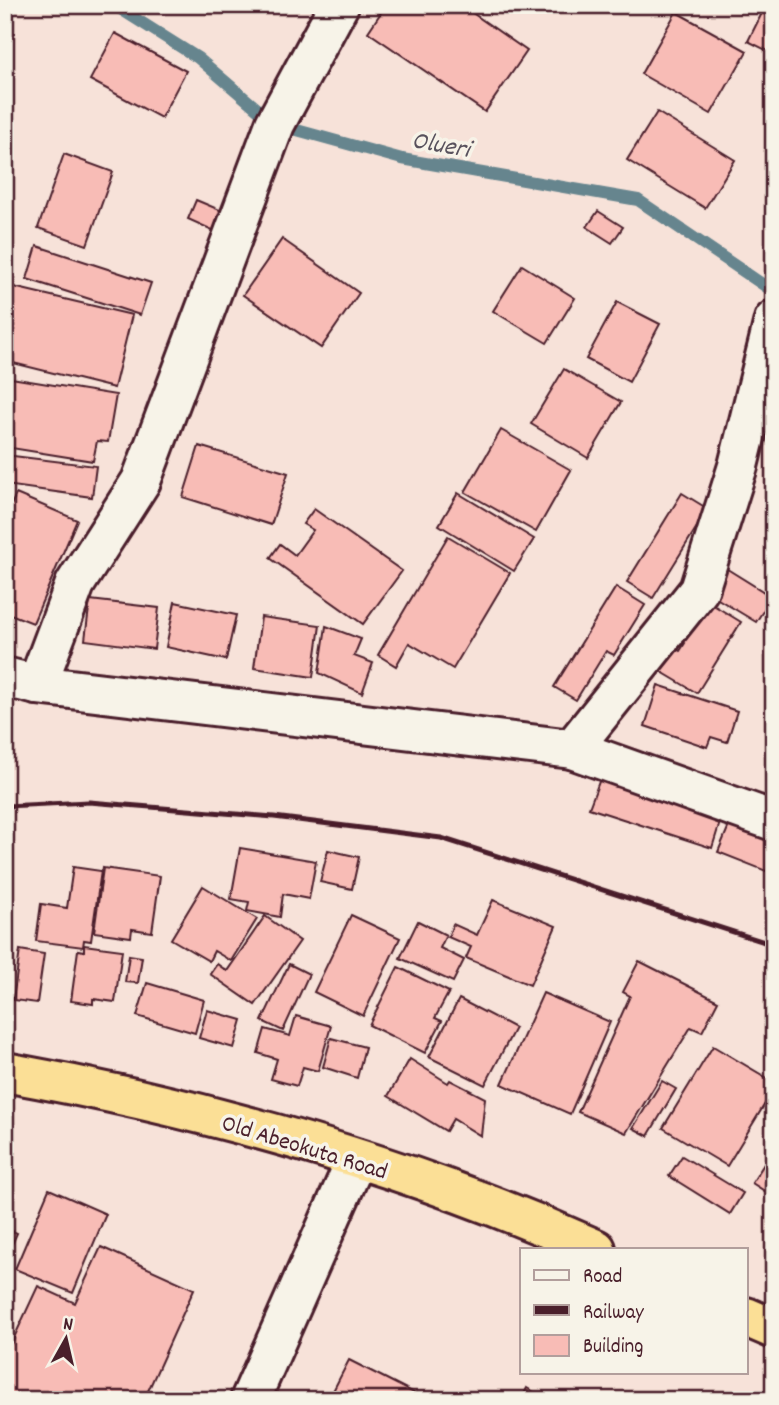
<svg xmlns="http://www.w3.org/2000/svg" width="779" height="1405" font-family="Dekko,sans-serif">
<rect width="100%" height="100%" fill="#f7e2d9"/>
<filter id="ink" filterUnits="userSpaceOnUse"><feTurbulence type="fractalNoise" baseFrequency=".0143" numOctaves="2"/><feDisplacementMap in="SourceGraphic" scale="14" xChannelSelector="R" yChannelSelector="G"/><feConvolveMatrix kernelMatrix="1 2 1 2 8 2 1 2 1" color-interpolation-filters="sRGB"/></filter>
<g filter="url(#ink)">
<g fill="none" stroke-linecap="round" stroke-linejoin="round">
<!-- stream -->
<path stroke="#66858e" stroke-width="12" d="M114,5l84,53 77,66 127,35 236,41 136,92"/>
</g>
<!-- building -->
<g fill="#f8bcb6" stroke="#4a1f2b" stroke-width="2">
<path d="M386,5h75l66,46 -42,61 -117,-80z"/>
<path d="M766,5h8v49l-26,-13z"/>
<path d="M676,12l71,39 -36,63 -70,-40z"/>
<path d="M115,33l71,38 -25,47 -71,-38z"/>
<path d="M657,112l78,48 -30,48 -78,-48z"/>
<path d="M64,154l49,18 -26,73 -49,-17z"/>
<path d="M196,200l31,13 -8,20 -31,-14z"/>
<path d="M598,211l25,16 -11,16 -25,-16z"/>
<path d="M282,239l77,54 -38,55 -78,-53z"/>
<path d="M37,246l114,37 -11,32 -113,-36z"/>
<path d="M522,265l53,33 -28,45 -54,-32z"/>
<path d="M5,285l127,30 -18,73 -109,-27z"/>
<path d="M617,302l43,22 -31,58 -43,-23z"/>
<path d="M564,369l57,33 -33,56 -57,-34z"/>
<path d="M5,377l111,18 -8,47 -11,-1 -4,20 -88,-14z"/>
<path d="M501,430l70,40 -35,62 -71,-40z"/>
<path d="M199,446l89,27 -17,52 -88,-28z"/>
<path d="M5,455l91,11 -4,31 -87,-12z"/>
<path d="M458,493l76,46 -20,32 -75,-46z"/>
<path d="M682,493l26,16 -55,89 -26,-16z"/>
<path d="M16,494l61,26 -44,103 -28,-11v-93z"/>
<path d="M314,509l88,62 -39,53 -93,-66 10,-14 15,11 18,-25 -10,-6z"/>
<path d="M448,536l62,37 -57,96 -44,-26 -13,23 -18,-11z"/>
<path d="M724,567l48,30 -16,25 -48,-29z"/>
<path d="M616,587l29,18 -31,50 -8,-4 -30,49 -22,-13z"/>
<path d="M90,600l69,8 -5,41 -69,-9z"/>
<path d="M175,602l61,13 -10,45 -60,-13z"/>
<path d="M710,603l31,19 -44,71 -42,-25 14,-23 11,6 5,-8 -7,-4 10,-17 8,4z"/>
<path d="M261,617l59,8 -7,52 -59,-9z"/>
<path d="M326,626l35,13 -7,17 19,7 -11,30 -43,-20z"/>
<path d="M658,685l79,26 -10,31 -16,-5 -4,10 -62,-21z"/>
<path d="M600,779l121,40 -9,29 -123,-40z"/>
<path d="M733,816l41,16v42l-56,-22z"/>
<path d="M240,848l76,13 -7,38 -26,-5 -3,23 -33,-6 2,-9 -18,-3z"/>
<path d="M328,850l31,7 -7,32 -32,-7z"/>
<path d="M73,867l28,4 -10,70 -7,-1 -1,7 -47,-6 5,-37 26,4z"/>
<path d="M103,868l57,8 -8,56 -20,-3 -1,8 -37,-5z"/>
<path d="M203,886l54,33 -26,42 -17,-10 -5,10 -38,-22z"/>
<path d="M493,900l63,26 -26,59 -64,-27 5,-11 -23,-10 5,-13 24,11z"/>
<path d="M351,915l49,23 -37,78 -49,-24z"/>
<path d="M265,916l35,25 -45,64 -45,-31 7,-10 10,7z"/>
<path d="M418,921l28,14 -6,13 24,12 -11,22 -53,-24z"/>
<path d="M84,945l38,5 -7,52 -22,-3v5l-22,-3 7,-51 6,1z"/>
<path d="M20,950l24,4 -7,49 -24,-3z"/>
<path d="M129,955l13,2 -4,26 -13,-1z"/>
<path d="M639,961l79,40 -16,31 -11,-5 -65,106 -48,-21 52,-116 -7,-4z"/>
<path d="M289,964l20,10 -26,57 -21,-10z"/>
<path d="M398,967l51,25 -14,26 7,3 -17,32 -56,-28z"/>
<path d="M147,983l57,17 -9,33 -58,-17z"/>
<path d="M543,993l67,29 -40,92 -68,-30z"/>
<path d="M459,999l56,29 -30,57 -56,-28z"/>
<path d="M207,1010l35,10 -8,28 -35,-10z"/>
<path d="M296,1016l35,10 -13,45 -15,-4 -6,19 -26,-7 6,-20 -19,-6 7,-24 25,7z"/>
<path d="M331,1038l34,9 -8,31 -34,-11z"/>
<path d="M713,1046l61,36v7l-47,77 -64,-38z"/>
<path d="M410,1059l38,24 2,-3 35,18 -4,38 -28,-17 -7,12 -58,-35z"/>
<path d="M662,1081l14,8 -28,47 -15,-8z"/>
<path d="M774,1148v49l-22,-14z"/>
<path d="M682,1156l61,37 -13,21 -61,-38z"/>
<path d="M49,1189l57,25 -33,79 -58,-24z"/>
<path d="M5,1228l12,5 -12,27z"/>
<path d="M101,1247l93,42 -50,111h-139v-43l33,-71 37,17z"/>
<path d="M349,1360l79,40h-77l-18,-9z"/>
<path d="M527,1388l21,12h-27z"/>
</g>
<g fill="none" stroke-linecap="round" stroke-linejoin="round">
<defs>
<g id="minor">
<path d="M5,677l32,8 535,64 202,72"/>
<path d="M37,685l38,-101 66,-103 134,-357 64,-119"/>
<path d="M572,749l127,-159 39,-124 36,-146"/>
<path d="M250,1400l106,-240"/>
</g>
<g id="trunk">
<path d="M5,1072c201,36 405,94 591,177"/>
<path d="M746,1317l28,12"/>
</g>
</defs>
<!-- minor casing -->
<use href="#minor" stroke="#4a1f2b" stroke-width="44"/>
<!-- trunk casing -->
<use href="#trunk" stroke="#4a1f2b" stroke-width="44"/>
<!-- minor -->
<use href="#minor" stroke="#f7f3e8" stroke-width="38"/>
<!-- trunk -->
<use href="#trunk" stroke="#fbdf96" stroke-width="38"/>
<!-- rail -->
<path stroke="#4a1f2b" stroke-width="5" d="M5,806l84,-4 185,15 167,21 333,107"/>
</g>
</g>
<g text-anchor="middle" stroke-width="7" stroke-linejoin="round" paint-order="stroke">
<!-- street labels -->
<g font-size="24" fill="#4a1f2b" stroke="#f7f3e8">
<text transform="translate(305 1146) rotate(17)" y="8">Old Abeokuta Road</text>
</g>
<!-- water labels -->
<g font-size="26" font-style="italic" fill="#58525d" stroke="#f7f3e8">
<text transform="translate(441 143) rotate(10)" y="9">Olueri</text>
</g>
</g>
<!-- margin -->
<rect width="779" height="1405" fill="none" stroke="#f7f3e8" stroke-width="28"/>
<rect x="14" y="14" width="751" height="1377" fill="none" stroke="#4a1f2b" stroke-width="2.5" filter="url(#ink)"/>
<!-- legend -->
<rect x="520" y="1248" width="228" height="126" fill="#f7f3e8" stroke="#b29e9c" stroke-width="2"/>
<rect x="534" y="1270" width="35" height="10" fill="#f7f3e8" stroke="#b29e9c" stroke-width="2"/>
<text x="583" y="1282" font-size="21" fill="#4a1f2b">Road</text>
<rect x="534" y="1305" width="35" height="10" fill="#4a1f2b" stroke="#b29e9c" stroke-width="2"/>
<text x="583" y="1318" font-size="21" fill="#4a1f2b">Railway</text>
<rect x="534" y="1335" width="35" height="21" fill="#f8bcb6" stroke="#b29e9c" stroke-width="2"/>
<text x="583" y="1352" font-size="21" fill="#4a1f2b">Building</text>
<!-- north arrow -->
<g transform="translate(66 1339) rotate(8)" stroke="#f7f3e8" stroke-width="5" paint-order="stroke">
<path d="M0-5L12 26L0 18L-12 26Z" fill="#4a1f2b"/>
<text y="-10" font-size="19" font-weight="bold" text-anchor="middle" fill="#4a1f2b">N</text>
</g>
</svg>
